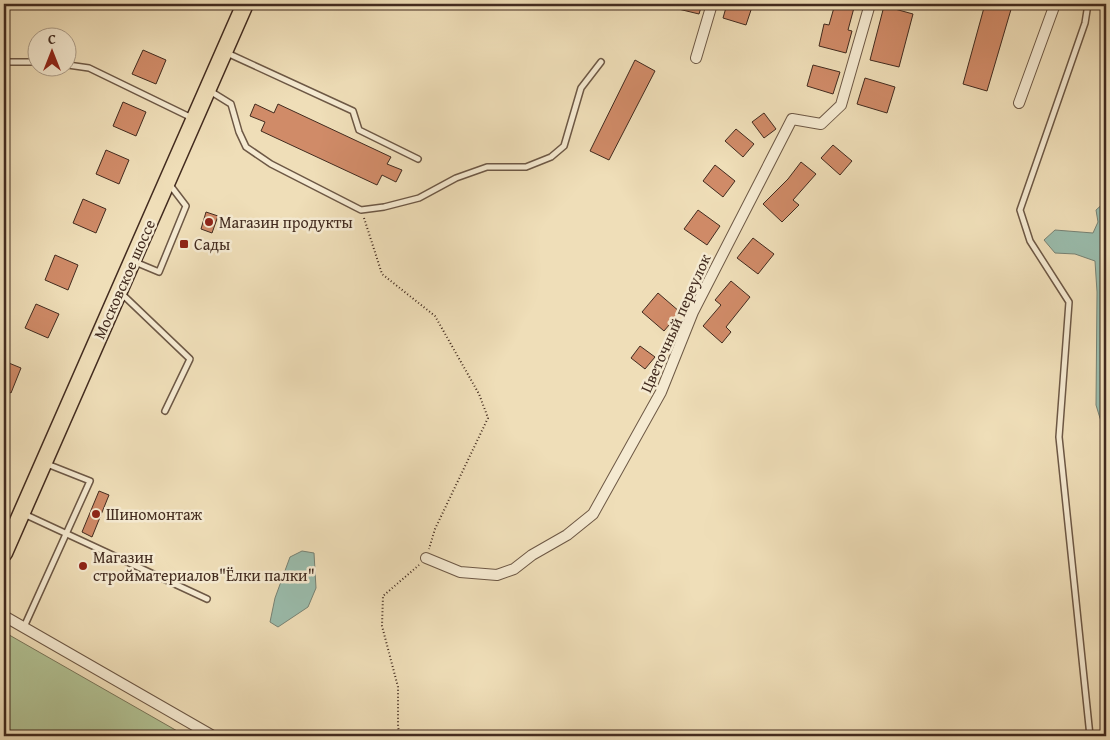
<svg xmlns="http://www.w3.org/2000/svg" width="1110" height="740" font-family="'Gentium Book Plus',serif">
<rect width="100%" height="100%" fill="#efdeb8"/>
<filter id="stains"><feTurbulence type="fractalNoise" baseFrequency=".004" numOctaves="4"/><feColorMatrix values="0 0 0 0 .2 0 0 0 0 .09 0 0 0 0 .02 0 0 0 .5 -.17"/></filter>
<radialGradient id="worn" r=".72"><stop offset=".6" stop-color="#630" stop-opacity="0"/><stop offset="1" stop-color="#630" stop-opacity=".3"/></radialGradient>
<!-- green -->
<path fill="#b2c294" stroke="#7a765a" d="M4,632l182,104h-182z"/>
<!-- water -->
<g fill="#9abcac" stroke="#778274">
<path d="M1106,201v271l-4,-7 1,-37 -7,-23 1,-113 -2,-31 -20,-7 -20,-1 -11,-13 11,-10 38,3 5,-11 -2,-12z"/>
<path d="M302,551l12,2 2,35 -8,19 -30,20 -8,-5 5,-24 15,-41z"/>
</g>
<!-- building -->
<g fill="#d08b68" stroke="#422b1f">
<path d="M671,4h31l-3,10 -29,-7z"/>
<path d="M727,4h26l-7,21 -23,-7z"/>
<path d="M835,4h20l-7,26 4,1 -6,22 -27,-7 5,-22 5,1z"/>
<path d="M985,4h20l7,2 -25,85 -24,-7z"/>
<path d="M884,6l29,8 -14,53 -29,-7z"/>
<path d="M143,50l23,10 -10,24 -24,-10z"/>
<path d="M635,60l20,11 -46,89 -19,-9z"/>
<path d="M813,65l27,7 -7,22 -26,-8z"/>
<path d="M865,78l30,9 -8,26 -30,-9z"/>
<path d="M123,102l23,10 -10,24 -23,-10z"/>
<path d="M255,104l19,9 4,-9 113,53 -4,7 15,6 -6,12 -14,-7 -5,10 -116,-54 4,-9 -15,-6z"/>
<path d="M764,113l12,16 -12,9 -12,-16z"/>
<path d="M736,129l18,15 -11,13 -18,-16z"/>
<path d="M833,145l19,16 -12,14 -19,-17z"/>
<path d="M106,150l23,10 -10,24 -23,-10z"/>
<path d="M801,162l15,12 -23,26 6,5 -17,17 -19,-18 25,-25z"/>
<path d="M715,165l20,16 -12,16 -20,-16z"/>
<path d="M83,199l23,10 -10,24 -23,-10z"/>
<path d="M698,210l22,16 -13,19 -23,-16z"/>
<path d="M206,212l12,4 -6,17 -11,-4z"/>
<path d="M753,238l21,16 -16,20 -21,-16z"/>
<path d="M55,255l23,10 -10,25 -23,-10z"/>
<path d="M731,281l19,16 -24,30 5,5 -9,11 -19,-17 18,-21 -6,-5z"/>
<path d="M658,293l22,19 -16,19 -22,-19z"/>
<path d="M36,304l23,10 -11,24 -23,-10z"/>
<path d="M640,346l15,11 -10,12 -14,-11z"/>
<path d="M4,361l17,7 -10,25 -7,-4z"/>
<path d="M99,491l10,4 -17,42 -10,-5z"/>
</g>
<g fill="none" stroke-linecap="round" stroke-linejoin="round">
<defs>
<g id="service">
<path d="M1088,4l-3,19 -65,187 10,31 39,61 -10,135 31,299"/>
<path d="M227,53l126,58 6,19 59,29"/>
<path d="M4,62h34"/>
<path d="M68,65l21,3 103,50"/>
<path d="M210,91l21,13 8,28 7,15 25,17 90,46 23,-3 35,-9 37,-20 31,-11h39l25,-10 13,-11 17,-58 20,-26"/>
<path d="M135,262l24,10 27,-66 -16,-21"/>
<path d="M122,294l68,65 -25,52"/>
<path d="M24,514l183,85"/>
<path d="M24,627l66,-146 -43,-17"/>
</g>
<g id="minor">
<path d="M696,58l16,-54"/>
<path d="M1019,103l36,-99"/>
<path d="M426,558l34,14 37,3 17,-6 18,-14 35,-20 26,-21 68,-122 32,-80 99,-193 29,5 20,-19 29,-101"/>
<path d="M4,616l209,120"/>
</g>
<path id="primary" d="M4,553l241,-549"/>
</defs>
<!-- service casing -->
<use href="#service" stroke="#6d5845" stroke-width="8"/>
<!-- minor casing -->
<use href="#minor" stroke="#6d5845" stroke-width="12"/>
<!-- primary casing -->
<use href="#primary" stroke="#422b1f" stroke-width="19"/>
<!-- path -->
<g stroke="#422b1f" stroke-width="2" stroke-dasharray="1 2.5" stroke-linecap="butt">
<path d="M364,218l18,56 53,42 44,78 9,24 -53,111 -6,20"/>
<path d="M400,736l-2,-9v-40l-16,-61 1,-30 36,-31"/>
</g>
<!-- service -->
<use href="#service" stroke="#f5ead1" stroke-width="5"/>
<!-- minor -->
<use href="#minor" stroke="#f5ead1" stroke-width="10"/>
<!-- primary -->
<use href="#primary" stroke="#efdeb8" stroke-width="16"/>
</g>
<!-- markers -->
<g fill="#8f2418" stroke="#f5ead1" stroke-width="2">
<circle cx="209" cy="222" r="5"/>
<rect x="179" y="239" width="10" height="10" rx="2.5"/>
<circle cx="96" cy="514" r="5"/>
<circle cx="83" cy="566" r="5"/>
</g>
<g text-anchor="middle" stroke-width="5" stroke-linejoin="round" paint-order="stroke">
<!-- poi labels -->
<g font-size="16" fill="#422b1f" stroke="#f5ead1" text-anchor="start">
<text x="219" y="228">Магазин продукты</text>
<text x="194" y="250">Сады</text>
<text x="106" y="520">Шиномонтаж</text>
<text x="93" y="563">Магазин<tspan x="93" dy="18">стройматериалов"Ёлки палки"</tspan></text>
</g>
<!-- street labels -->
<g font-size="16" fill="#422b1f" stroke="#f5ead1">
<text transform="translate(124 279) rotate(-66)" y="6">Московское шоссе</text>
<text transform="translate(675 323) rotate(-66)" y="6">Цветочный переулок</text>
</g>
</g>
<!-- margin -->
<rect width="1110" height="740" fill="none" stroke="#efdeb8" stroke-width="20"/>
<rect x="5" y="5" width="1100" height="730" fill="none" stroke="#422b1f" stroke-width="2.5"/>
<rect x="10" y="10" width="1090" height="720" fill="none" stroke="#422b1f"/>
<!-- north arrow -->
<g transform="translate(52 52)"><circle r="24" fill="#f5ead1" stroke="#ad9e8a"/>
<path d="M0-4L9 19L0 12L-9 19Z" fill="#8f2418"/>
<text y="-8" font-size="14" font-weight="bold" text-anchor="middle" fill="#422b1f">С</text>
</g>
<rect width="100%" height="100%" filter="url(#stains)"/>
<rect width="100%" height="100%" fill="url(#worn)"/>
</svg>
